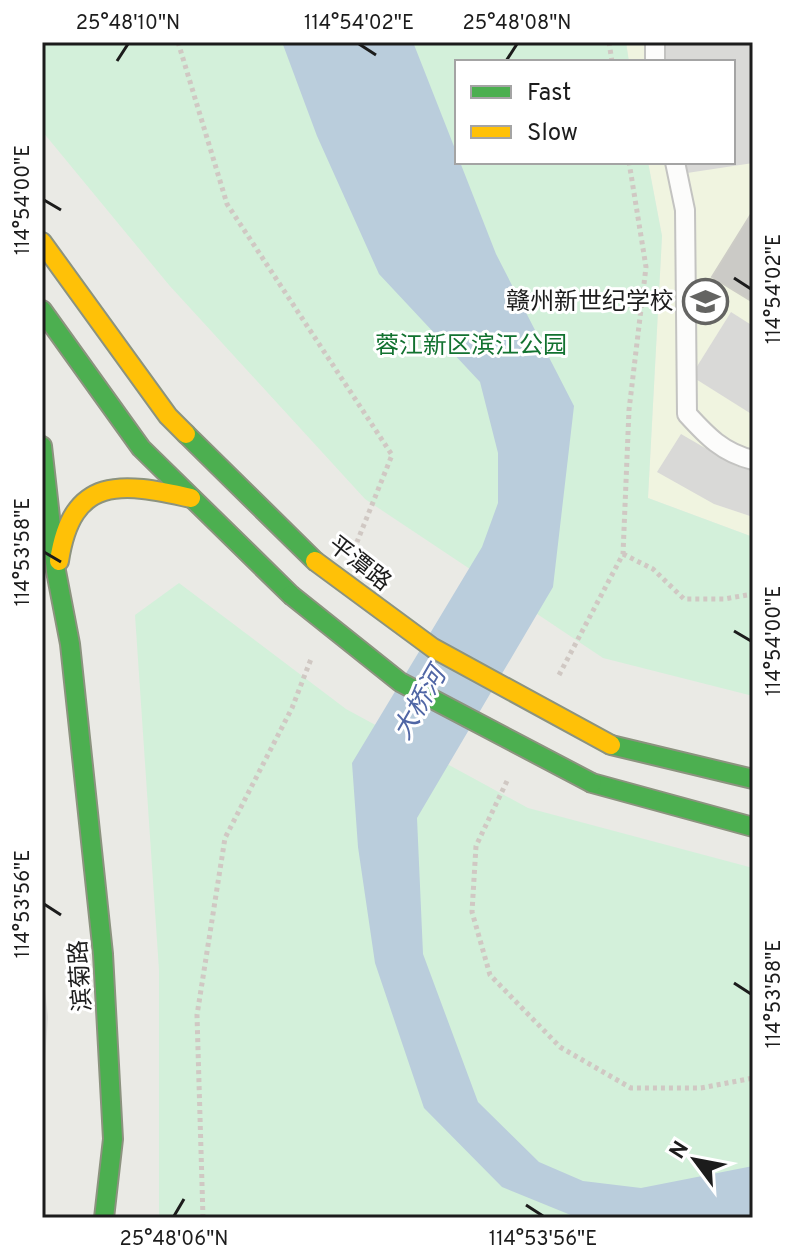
<svg xmlns="http://www.w3.org/2000/svg" width="795" height="1260" font-family="Overpass,'Noto Sans SC',sans-serif">
<rect width="100%" height="100%" fill="#eaeae5"/>
<!-- residential -->
<path fill="#d9d9d6" d="M42,964l6,53 -6,83z"/>
<!-- education -->
<path fill="#f0f4e0" d="M626,42h127v495l-105,-39 14,-262 -14,-74h85v-100h-104z"/>
<!-- park -->
<g fill="#d3f0da">
<path d="M42,42h584l3,20h-172v100h191l14,74 -14,262 105,39v159l-150,-38 -238,-159 -196,-214 -127,-154z"/>
<path d="M179,583l167,126 182,99 225,60v350h-594v-248l-24,-355z"/>
</g>
<!-- parking -->
<g fill="#d9d9d7">
<path d="M662,42h89l2,121 -66,10 -2,-11h48v-100h-70z"/>
<path d="M731,312l22,14v89l-62,-39z"/>
<path d="M681,434l55,32 17,5v46l-39,-13 -57,-32z"/>
</g>
<!-- water -->
<path fill="#bacddc" d="M282,42h131l44,112v8h3l36,92 78,152 -21,181 -136,231 6,136 55,148 61,60 44,19 58,7 112,-22v52h-175l-76,-31 -78,-79 -49,-145 -17,-116 -6,-84 130,-216 16,-44v-50l-18,-71 -101,-108 -62,-138z"/>
<!-- building -->
<path fill="#cbcac6" stroke="#cdccc6" stroke-width="2" d="M753,211v91l-41,-25z"/>
<g fill="none" stroke-linecap="round" stroke-linejoin="round">
<defs>
<g id="lane">
<path d="M655,42v20"/>
<path d="M675,162l10,48 2,204c20,22 36,39 66,46"/>
</g>
<g id="fast">
<path d="M42,310l99,138 150,147"/>
<path d="M186,434l129,127"/>
<path d="M42,446l14,125 14,73 33,310 10,185 -9,79"/>
<path d="M611,745l142,34"/>
<path d="M592,783l161,44"/>
</g>
<g id="slow">
<path d="M42,242l126,174 18,18"/>
<path d="M59,561c13,-86 62,-79 132,-63"/>
</g>
</defs>
<!-- lane casing -->
<use href="#lane" stroke="#c3c3c1" stroke-width="22"/>
<!-- fast casing -->
<use href="#fast" stroke="#8c937f" stroke-width="22"/>
<!-- slow casing -->
<use href="#slow" stroke="#8c937f" stroke-width="22"/>
<!-- path -->
<g stroke="#d0c8c3" stroke-width="5" stroke-dasharray="4 4" stroke-linecap="butt">
<path d="M178,42l49,162 165,251 -35,87"/>
<path d="M609,42l3,20"/>
<path d="M623,554l30,15 31,30h40l29,-5"/>
<path d="M559,675l64,-121 6,-144 17,-143 -17,-105"/>
<path d="M507,781l-31,65 -4,66 18,63 70,72 71,41h70l52,-10"/>
<path d="M203,1218l-6,-203 28,-177 67,-130 19,-49"/>
</g>
<!-- lane -->
<use href="#lane" stroke="#fcfcfb" stroke-width="18"/>
<!-- fast -->
<use href="#fast" stroke="#4caf50" stroke-width="18"/>
<!-- slow -->
<use href="#slow" stroke="#ffc107" stroke-width="18"/>
<defs>
<path id="fast-bridge" d="M291,595l109,87 192,101"/>
<path id="slow-bridge" d="M315,561l118,87 178,97"/>
</defs>
<!-- fast-bridge casing -->
<use href="#fast-bridge" stroke="#8c937f" stroke-width="22" stroke-linecap="butt"/>
<!-- slow-bridge casing -->
<use href="#slow-bridge" stroke="#8c937f" stroke-width="22" stroke-linecap="butt"/>
<!-- fast-bridge -->
<use href="#fast-bridge" stroke="#4caf50" stroke-width="18"/>
<!-- slow-bridge -->
<use href="#slow-bridge" stroke="#ffc107" stroke-width="18"/>
</g>
<!-- ticks -->
<path fill="none" stroke="#1c1c1c" stroke-width="3" d="M359,44l17,11M117,61l11,-17M506,61l11,-17M44,200l17,10M734,278l17,11M44,552l17,10M734,631l17,10M44,904l17,11M734,983l17,11M526,1205l17,11M174,1216l10,-17"/>
<!-- icons -->
<defs>
<symbol id="school-ring" viewBox="-11 -11 22 22"><circle r="9.5" fill="#fff" stroke="#646462" stroke-width="1.5"/><path d="M0-5L7-2L0 1L-7-2ZM-4 1L0 2.5L4 1V4Q0 6-4 4Z" fill="#646462"/></symbol>
</defs>
<g fill-rule="evenodd">
<use href="#school-ring" x="680" y="276" width="51" height="51"/>
</g>
<g text-anchor="middle" stroke-width="6" stroke-linejoin="round" paint-order="stroke">
<!-- poi labels -->
<g font-size="24" fill="#1c1c1c" stroke="#fff" text-anchor="end">
<text x="674" y="309">赣州新世纪学校</text>
</g>
<!-- park labels -->
<g font-size="24" fill="#127230" stroke="#fff">
<text x="471" y="353">蓉江新区滨江公园</text>
</g>
<!-- street labels -->
<g font-size="24" fill="#1c1c1c" stroke="#fff">
<text transform="translate(360 563) rotate(38)" y="8">平潭路</text>
<text transform="translate(80 976) rotate(-94)" y="8">滨菊路</text>
</g>
<!-- water labels -->
<g font-size="26" font-style="italic" fill="#5066a5" stroke="#fff">
<text transform="translate(419 703) rotate(-60)" y="9">大桥河</text>
</g>
</g>
<!-- border -->
<rect width="795" height="1260" fill="none" stroke="#ffffff" stroke-width="88"/>
<!-- legend -->
<rect x="455" y="60" width="280" height="104" fill="#ffffff" stroke="#a4a4a4" stroke-width="2"/>
<rect x="471" y="86" width="40" height="12" fill="#4caf50" stroke="#a4a4a4" stroke-width="2"/>
<text x="527" y="100" font-size="24" fill="#1c1c1c">Fast</text>
<rect x="471" y="126" width="40" height="12" fill="#ffc107" stroke="#a4a4a4" stroke-width="2"/>
<text x="527" y="140" font-size="24" fill="#1c1c1c">Slow</text>
<!-- north arrow -->
<g transform="translate(695 1160) rotate(302)" stroke="#ffffff" stroke-width="6" paint-order="stroke">
<path d="M0-6L14 30L0 20L-14 30Z" fill="#1c1c1c"/>
<text y="-12" font-size="22" font-weight="bold" text-anchor="middle" fill="#1c1c1c">N</text>
</g>
<rect x="44" y="44" width="707" height="1172" fill="none" stroke="#1c1c1c" stroke-width="3"/>
<g font-size="20" text-anchor="middle" fill="#1c1c1c">
<text x="128" y="29">25°48'10"N</text>
<text x="359" y="29">114°54'02"E</text>
<text x="517" y="29">25°48'08"N</text>
<text transform="translate(22 200) rotate(-90)" y="7">114°54'00"E</text>
<text transform="translate(773 289) rotate(-90)" y="7">114°54'02"E</text>
<text transform="translate(22 552) rotate(-90)" y="7">114°53'58"E</text>
<text transform="translate(773 641) rotate(-90)" y="7">114°54'00"E</text>
<text transform="translate(22 904) rotate(-90)" y="7">114°53'56"E</text>
<text transform="translate(773 994) rotate(-90)" y="7">114°53'58"E</text>
<text x="174" y="1245">25°48'06"N</text>
<text x="543" y="1245">114°53'56"E</text>
</g>
</svg>
